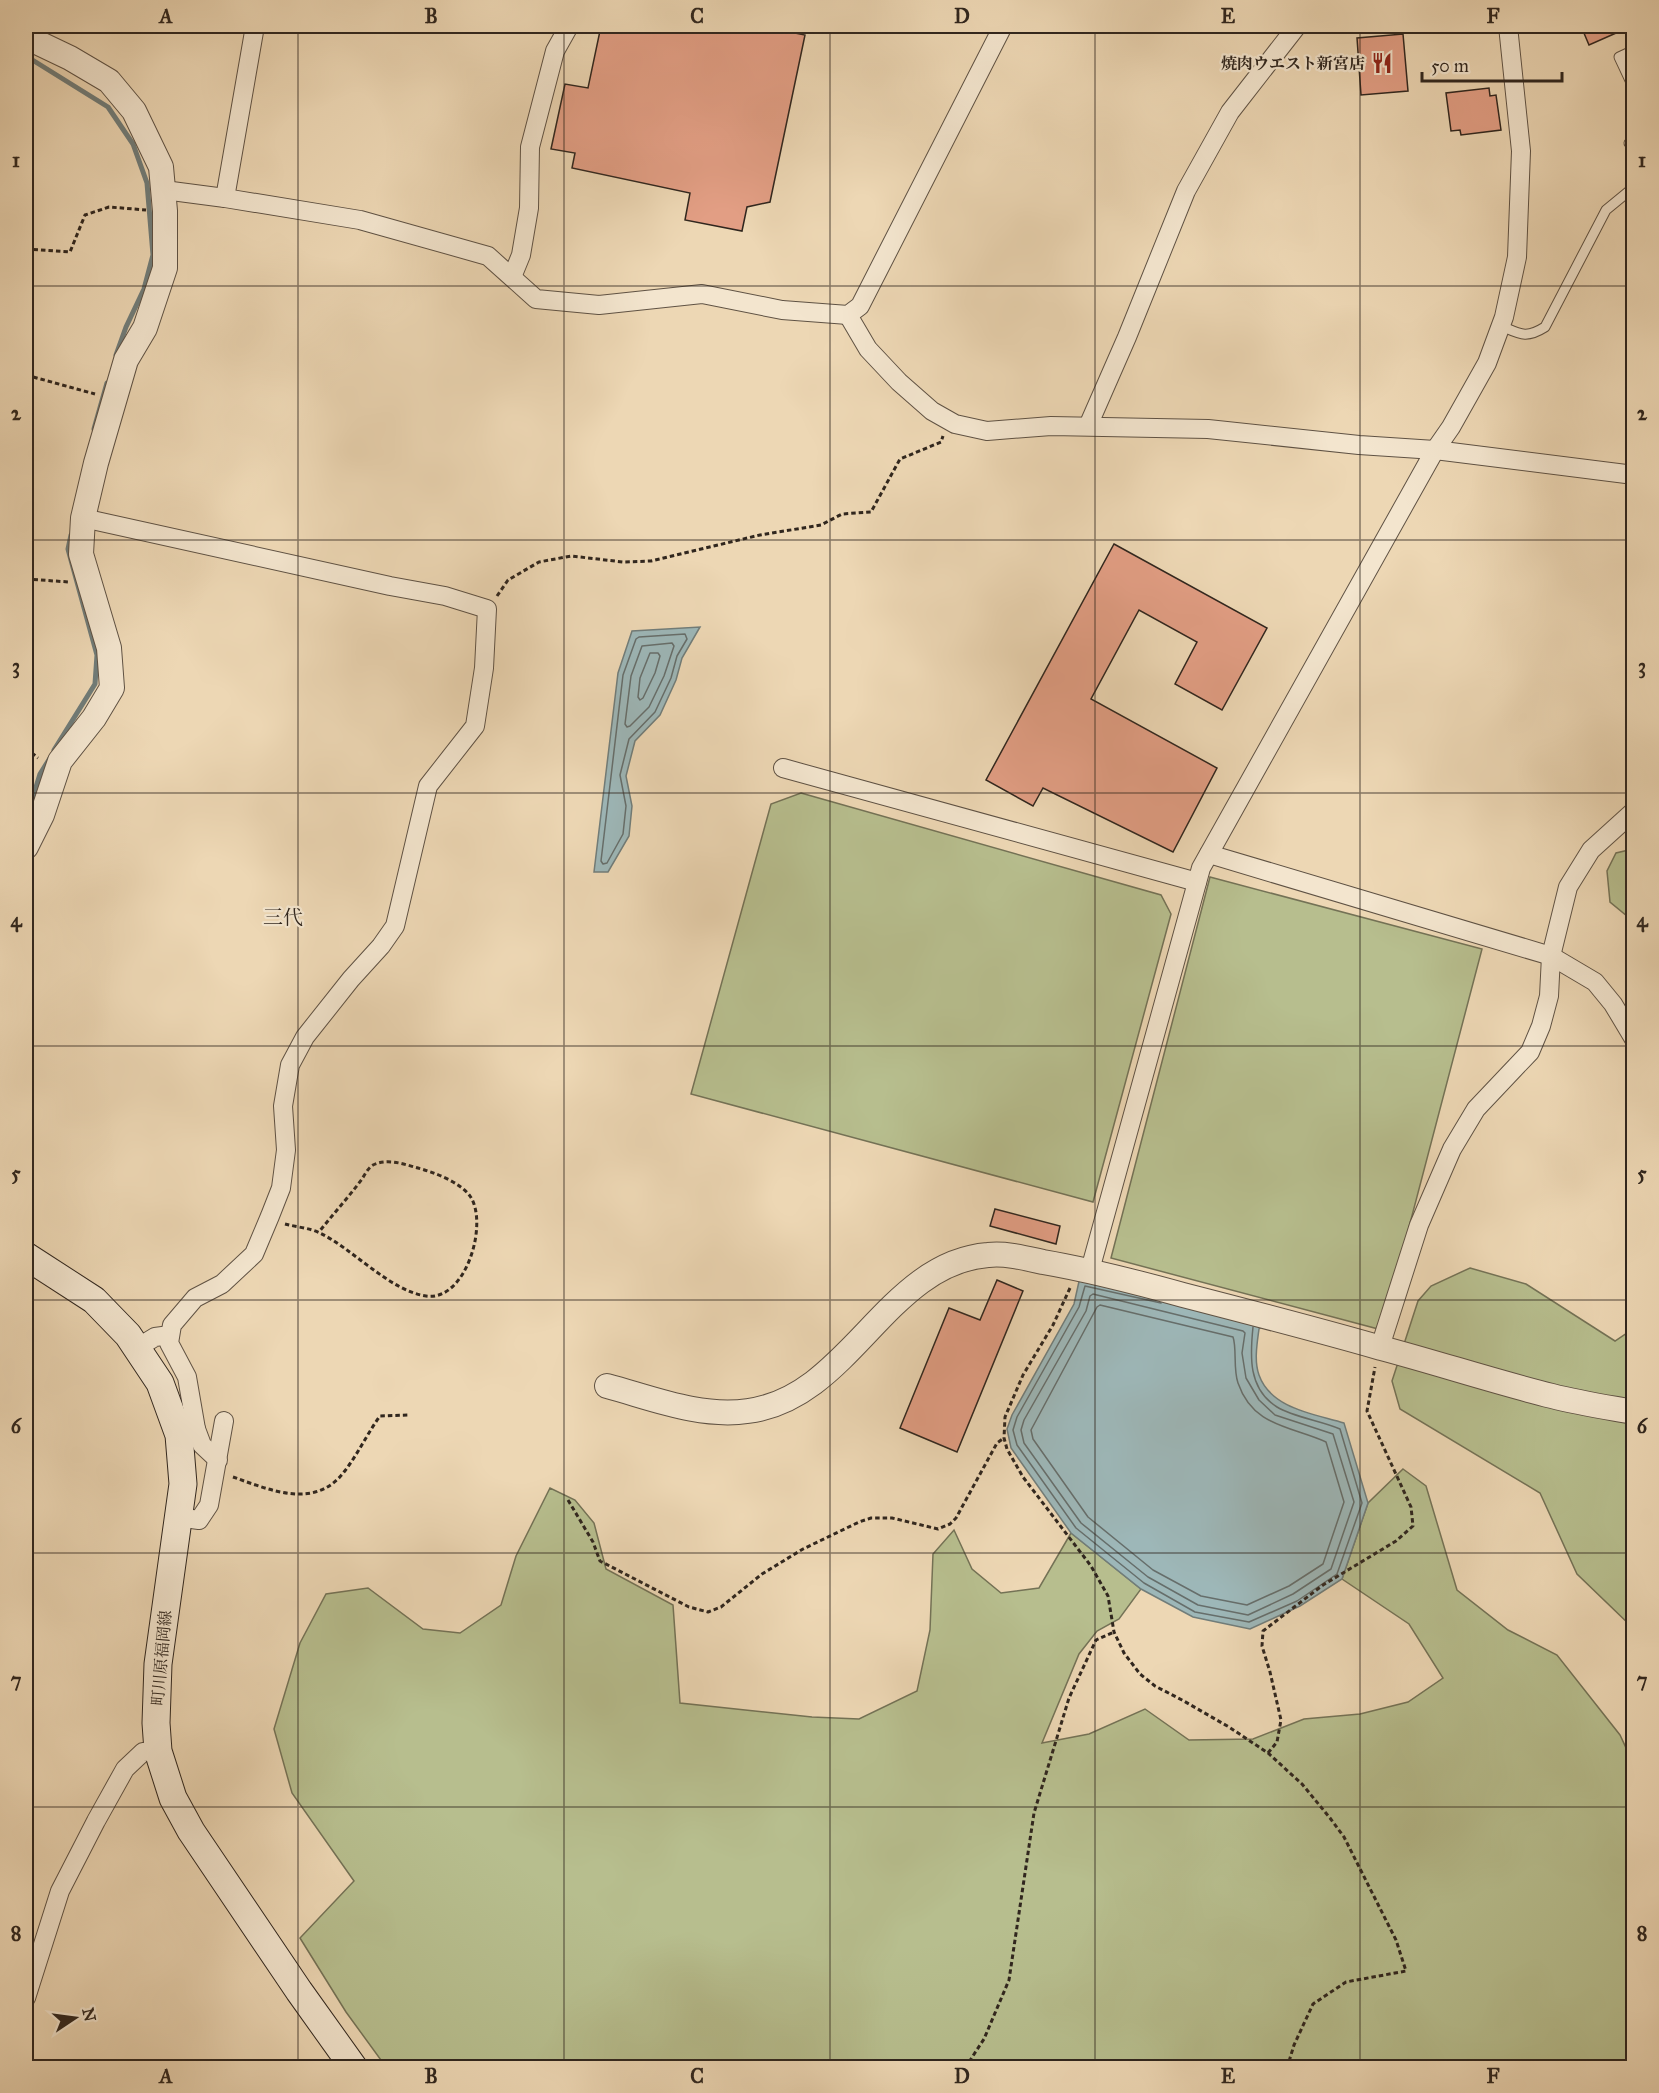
<svg xmlns="http://www.w3.org/2000/svg" width="1659" height="2093" font-family="'IM FELL Great Primer','Noto Serif JP',serif">
<rect width="100%" height="100%" fill="#edd7b4"/>
<filter id="stains"><feTurbulence type="fractalNoise" baseFrequency=".00333" numOctaves="4"/><feColorMatrix values="0 0 0 0 .2 0 0 0 0 .09 0 0 0 0 .02 0 0 0 .5 -.17"/></filter>
<radialGradient id="worn" r=".72"><stop offset=".6" stop-color="#630" stop-opacity="0"/><stop offset="1" stop-color="#630" stop-opacity=".3"/></radialGradient>
<!-- green -->
<g fill="#b7be8e" stroke="#747256" stroke-width="1.5">
<path d="M801,793l360,102 10,19 -78,288 -402,-108 80,-290z"/>
<path d="M1633,849h1l-1,72 -23,-19 -3,-31 9,-18z"/>
<path d="M1210,877l272,72 -100,381 -271,-72z"/>
<path d="M1470,1268l56,16 89,57 18,-12v299l-56,-54 -37,-81 -140,-84 -8,-28 26,-80 13,-15z"/>
<path d="M1403,1469l23,17 31,104 51,40 49,25 63,80 13,28v304h-1247l-40,-55 -46,-74 54,-57 -62,-88 -18,-64 26,-86 26,-49 42,-6 55,41 37,4 41,-28 15,-49 34,-68 25,12 19,23 12,46 67,36 7,98 132,14 47,2 58,-28 13,-61 3,-76 21,-24 18,39 29,24 38,-5 32,-55 70,56 -22,30 -22,12 -18,23 -37,89 47,-9 56,-25 44,31 64,-1 51,-20 56,-5 48,-12 35,-24 -34,-54 -67,-45 26,-76z"/>
</g>
<!-- water -->
<g fill="#9db7b8" stroke="#717d7a" stroke-width="1.5">
<path d="M700,627l-18,31 -6,22 -16,35 -25,26 -9,35 6,30 -3,30 -21,36h-14l24,-199 14,-42z"/>
<path d="M1080,1277l188,45 -9,7c-2,15 -5,32 0,46 12,34 56,39 85,48l24,80 -26,76 -42,27 -50,23 -57,-12 -52,-28 -70,-56 -60,-85 -4,-19 5,-14 62,-111z"/>
</g>
<g fill="none" stroke-linecap="round" stroke-linejoin="round">
<!-- shore -->
<g stroke="#666e6b" stroke-width="1.5">
<path d="M685,634l2,5 -10,17 -6,22 -16,34 -26,27 -9,36 6,31 -3,28 -16,29 -4,1 -2,-3 22,-186 13,-36 3,-2z"/>
<path d="M672,643l2,3 -10,30 -15,31 -19,19 -3,1 -2,-3 6,-48 11,-30z"/>
<path d="M650,653h8l2,3 -5,17 -12,25 -3,2 -2,-3 2,-19z"/>
<path d="M1093,1294l150,37 2,2 -3,20 4,25 13,22 16,15 58,19 21,68 -23,67 -38,25 -45,21 -50,-10 -50,-28 -67,-54 -57,-80 -3,-13 3,-10 62,-109 4,-15z"/>
<path d="M1161,1303l-76,-17 -6,21 -62,110 -4,13 4,15 59,83 68,55 51,29 54,10 48,-21 40,-27 25,-71 -22,-74c-18,-8 -47,-12 -63,-22 -29,-18 -27,-51 -24,-80"/>
<path d="M1100,1305l133,32c4,11 0,32 5,46 15,44 53,43 88,59l18,60 -21,62 -34,22 -42,19 -46,-9 -48,-26 -65,-53 -55,-78 -2,-9 66,-123z"/>
</g>
<!-- stream -->
<g stroke="#717d7a" stroke-width="5">
<path d="M26,56l82,51 25,37 14,39 6,72 -9,34 -18,38 -10,28"/>
<path d="M94,429l13,-46"/>
<path d="M54,750l41,-66 2,-29 -29,-106 3,-14"/>
<path d="M26,820l14,-46 10,-16"/>
</g>
</g>
<!-- building -->
<g fill="#e29e84" stroke="#30261e" stroke-width="1.5">
<path d="M601,26h159l45,9 -35,167 -23,5 -5,24 -57,-11 5,-27 -118,-25 3,-15 -24,-4 14,-65 23,4z"/>
<path d="M1581,26h51l-43,19z"/>
<path d="M1403,34l5,57 -47,4 -4,-57z"/>
<path d="M1489,88l1,8 6,-1 5,35 -40,5 -1,-5 -9,1 -5,-38z"/>
<path d="M1114,544l153,84 -45,82 -47,-26 22,-42 -58,-32 -48,89 126,69 -44,84 -130,-64 -10,18 -47,-26z"/>
<path d="M995,1209l65,17 -4,18 -66,-18z"/>
<path d="M997,1280l26,11 -66,161 -57,-24 49,-120 31,12z"/>
</g>
<g fill="none" stroke-linecap="round" stroke-linejoin="round">
<defs>
<g id="service">
<path d="M1634,50l-15,7 15,32"/>
<path d="M1629,143l5,-4"/>
<path d="M1501,326c19,8 25,13 44,1l61,-117 28,-23"/>
</g>
<g id="minor">
<path d="M164,190l61,8 135,22 128,36 48,43 63,6 103,-11 80,16 66,5 12,-9 143,-280"/>
<path d="M225,198l30,-172"/>
<path d="M512,277l9,-22 8,-47 1,-61 25,-96 14,-25"/>
<path d="M848,315l20,34 31,33 33,29 23,13 32,7 64,-5 157,3 151,16 76,5 199,25"/>
<path d="M1088,426l39,-89 59,-146 44,-79 67,-86"/>
<path d="M83,518l307,68 55,10 42,13 -3,59 -9,58 -47,60 -33,140 -14,20 -30,33 -46,58 -15,28 -7,41 3,44 -5,38 -11,28 -16,38 -32,30 -27,14 -23,27 -3,18 18,34 9,52 -17,6"/>
<path d="M783,768l414,114"/>
<path d="M1209,854l342,102 44,26 18,22 21,35"/>
<path d="M1090,1270l111,-402 234,-418 16,-23 36,-64 17,-46 13,-60 4,-106 -13,-125"/>
<path d="M1380,1347l39,-122 33,-76 24,-40 54,-57 11,-26 8,-30 2,-40 17,-69 23,-37 43,-39"/>
<path d="M137,1348l18,-11 15,-2"/>
<path d="M196,1429l6,16 16,15"/>
<path d="M177,1517l22,3 10,-15 15,-84"/>
<path d="M26,1998l34,-107 36,-70 29,-52 18,-17 15,-1"/>
</g>
<g id="tertiary">
<path d="M26,37l44,21 39,23 25,30 27,56 4,44v57l-20,60 -19,32 -30,103 -13,55 -2,36 28,94 3,40 -18,30 -34,43 -18,54 -16,32"/>
<path d="M607,1386c45,12 93,32 141,25 102,-13 138,-148 240,-156 18,-2 37,3 55,7 47,8 93,20 140,33 66,17 132,34 198,53 57,15 114,34 171,48 27,7 54,11 82,16"/>
</g>
<path id="secondary" d="M26,1256l68,44 34,35 32,48 19,52 4,49 -25,180 -2,59 2,28 15,47 18,33 108,160 55,77"/>
</defs>
<!-- service casing -->
<use href="#service" stroke="#5f5244" stroke-width="11"/>
<!-- minor casing -->
<use href="#minor" stroke="#5f5244" stroke-width="20"/>
<!-- tertiary casing -->
<use href="#tertiary" stroke="#5f5244" stroke-width="26"/>
<!-- secondary casing -->
<use href="#secondary" stroke="#30261e" stroke-width="29"/>
<!-- path -->
<g stroke="#30261e" stroke-width="3" stroke-dasharray="4.5 3" stroke-linecap="butt">
<path d="M26,249l44,3 15,-37 24,-8 37,3"/>
<path d="M26,375l69,19"/>
<path d="M26,579l43,3"/>
<path d="M497,596l11,-16 31,-18 32,-6 52,6 28,-1 109,-26 61,-10 21,-11 29,-2 29,-53 41,-17 2,-6"/>
<path d="M26,748l12,10"/>
<path d="M285,1224c11,3 25,4 35,9 33,16 70,58 106,63 40,6 63,-73 44,-100 -10,-14 -37,-24 -52,-28 -15,-4 -30,-10 -45,-3 -4,2 -8,9 -11,14 -14,19 -29,35 -43,53"/>
<path d="M1070,1288l-17,37 -30,50 -18,42 -1,21 3,11 16,28 68,89 17,30 6,36 10,21 16,21 15,12 27,14 47,27 39,26 34,31 28,34 14,19 52,103 10,31 -60,11 -33,22 -19,41 -7,23"/>
<path d="M233,1477c37,13 82,33 111,-5 14,-18 23,-38 36,-56l28,-1"/>
<path d="M568,1500l25,42 7,19 89,46 19,5 13,-5 41,-33 41,-25 56,-27 12,-4h21l46,11 12,-5 6,-6 41,-75 7,-5"/>
<path d="M1268,1753l9,-11 4,-22 -11,-48 -8,-26 1,-15 60,-46 73,-44 17,-15 -2,-19 -44,-96 8,-44"/>
<path d="M965,2068l19,-29 25,-59 25,-167 35,-115 27,-58 18,-8"/>
</g>
<!-- service -->
<use href="#service" stroke="#f3e5ce" stroke-width="9"/>
<!-- minor -->
<use href="#minor" stroke="#f3e5ce" stroke-width="18"/>
<!-- tertiary -->
<use href="#tertiary" stroke="#f3e5ce" stroke-width="24"/>
<!-- secondary -->
<use href="#secondary" stroke="#f3e5ce" stroke-width="27"/>
</g>
<!-- grid -->
<path fill="none" stroke="#30261e" stroke-width="1.5" stroke-opacity="0.55" d="M298,26v2042M564,26v2042M830,26v2042M1095,26v2042M1360,26v2042M26,286h1608M26,540h1608M26,793h1608M26,1046h1608M26,1300h1608M26,1553h1608M26,1807h1608"/>
<!-- icons -->
<defs>
<symbol id="restaurant-bare" viewBox="-9 -9 18 18"><path d="M-5-6h1v4h1v-4h1v4h1v-4h1v5L-1.5 .5V6h-2V.5L-5-1ZM5-6V6H3V1.5H1.5Q1.5-4 5-6Z" fill="#8f2418" stroke="#f3e5ce" stroke-width="2.5" paint-order="stroke"/></symbol>
</defs>
<g fill-rule="evenodd">
<use href="#restaurant-bare" x="1367" y="48" width="30" height="30"/>
</g>
<g text-anchor="middle" stroke-width="4.5" stroke-linejoin="round" paint-order="stroke">
<!-- poi labels -->
<g font-size="16" font-weight="bold" fill="#30261e" stroke="#f3e5ce" text-anchor="end">
<text x="1365" y="69">焼肉ウエスト新宮店</text>
</g>
<!-- street labels -->
<g font-size="16" fill="#30261e" stroke="#f3e5ce">
<text transform="translate(161 1658) rotate(-85)" y="6">町川原福岡線</text>
</g>
<!-- quarter labels -->
<g font-size="20" fill="#30261e" stroke="#f3e5ce">
<text x="283" y="924">三代</text>
</g>
</g>
<!-- margin -->
<rect width="1659" height="2093" fill="none" stroke="#edd7b4" stroke-width="66"/>
<!-- north arrow -->
<g transform="translate(75 2018) rotate(77)" stroke="#f3e5ce" stroke-width="4.5" paint-order="stroke">
<path d="M0-4.5L10 22L0 15L-10 22Z" fill="#30261e"/>
<text y="-9" font-size="16" font-weight="bold" text-anchor="middle" fill="#30261e">N</text>
</g>
<!-- scale -->
<path d="M1422 72v9h140v-9" fill="none" stroke="#30261e" stroke-width="3"/>
<text x="1431" y="72" font-size="18" fill="#30261e" stroke="#f3e5ce" stroke-width="4.5" paint-order="stroke">50 m</text>
<rect x="33" y="33" width="1593" height="2027" fill="none" stroke="#30261e" stroke-width="2"/>
<g font-size="20" text-anchor="middle" font-weight="bold" fill="#30261e">
<text x="166" y="23">A</text>
<text x="431" y="23">B</text>
<text x="697" y="23">C</text>
<text x="962" y="23">D</text>
<text x="1228" y="23">E</text>
<text x="1493" y="23">F</text>
<text x="16" y="167">1</text>
<text x="1642" y="167">1</text>
<text x="16" y="420">2</text>
<text x="1642" y="420">2</text>
<text x="16" y="673">3</text>
<text x="1642" y="673">3</text>
<text x="16" y="927">4</text>
<text x="1642" y="927">4</text>
<text x="16" y="1180">5</text>
<text x="1642" y="1180">5</text>
<text x="16" y="1433">6</text>
<text x="1642" y="1433">6</text>
<text x="16" y="1687">7</text>
<text x="1642" y="1687">7</text>
<text x="16" y="1940">8</text>
<text x="1642" y="1940">8</text>
<text x="166" y="2083">A</text>
<text x="431" y="2083">B</text>
<text x="697" y="2083">C</text>
<text x="962" y="2083">D</text>
<text x="1228" y="2083">E</text>
<text x="1493" y="2083">F</text>
</g>
<rect width="100%" height="100%" filter="url(#stains)"/>
<rect width="100%" height="100%" fill="url(#worn)"/>
</svg>
